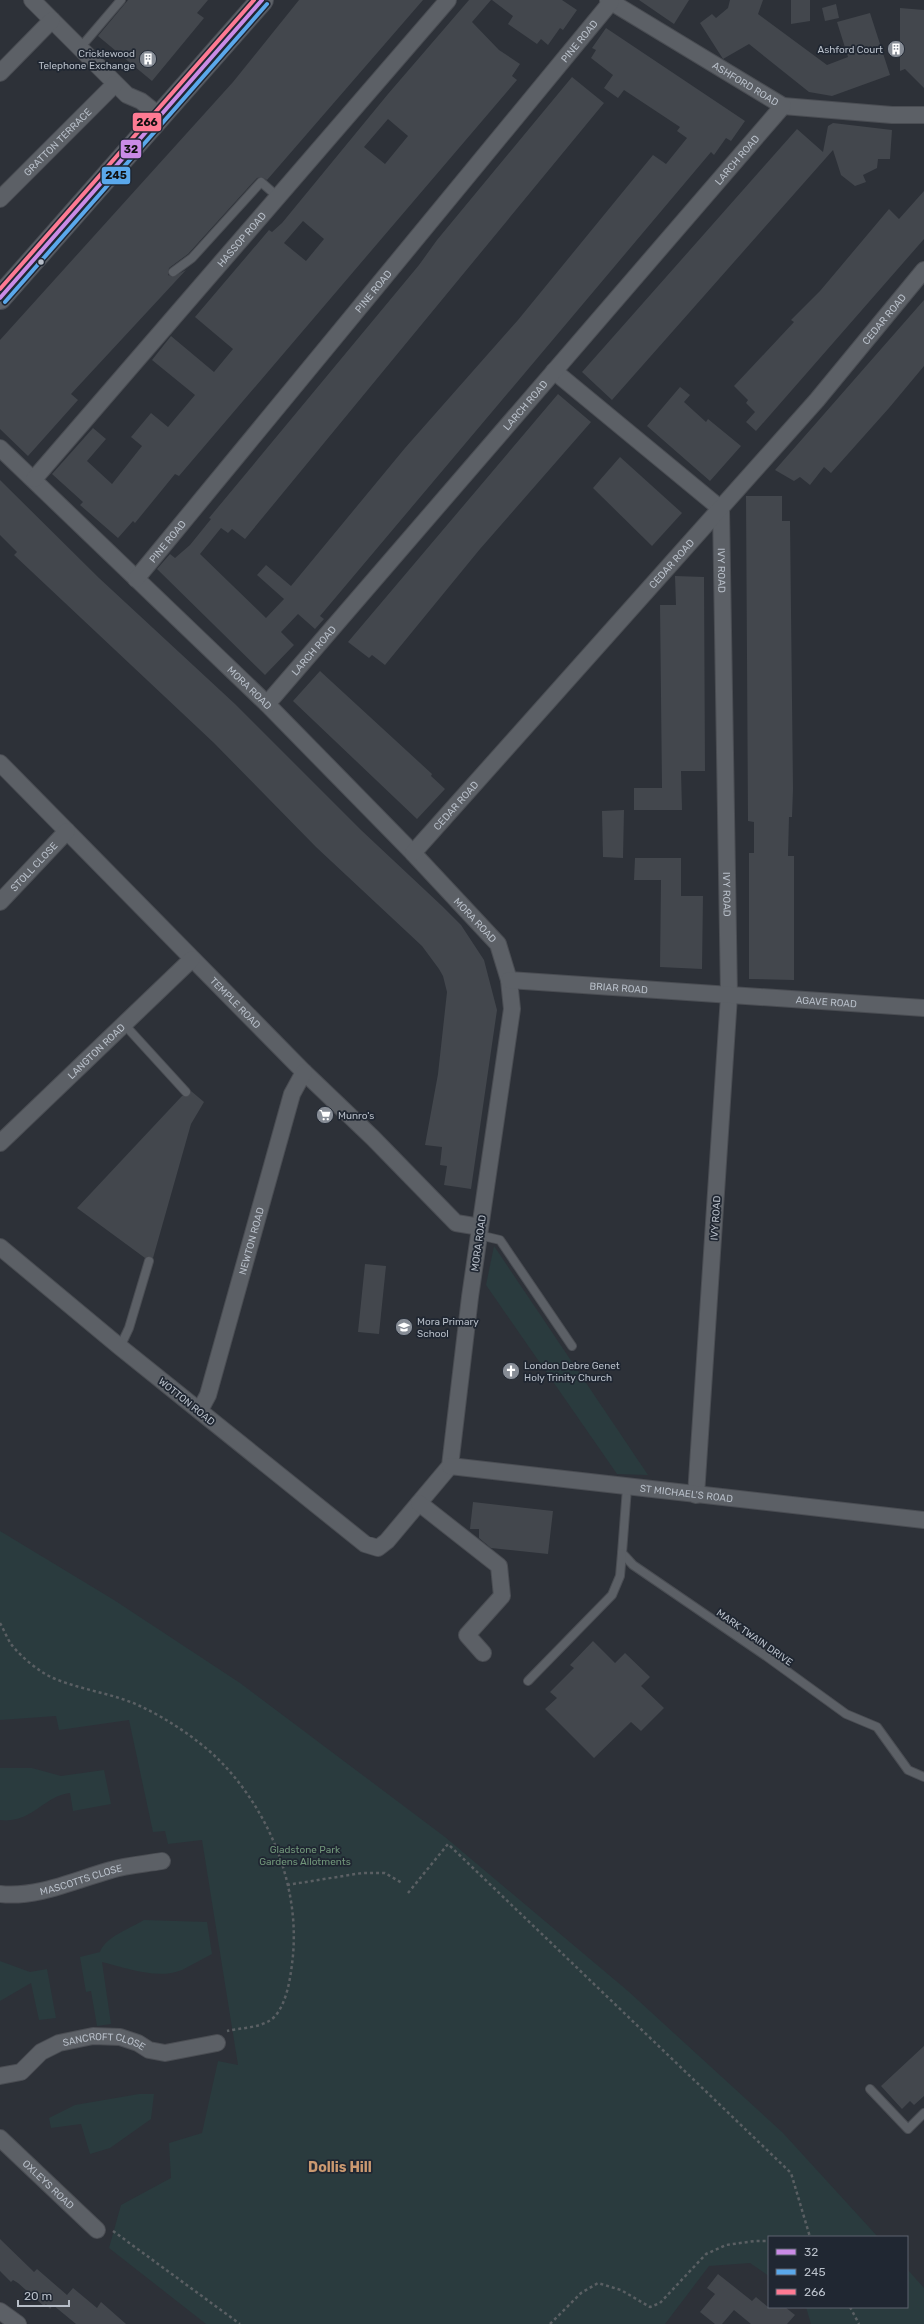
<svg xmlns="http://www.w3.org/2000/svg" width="924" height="2324" font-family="Rubik,sans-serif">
<rect width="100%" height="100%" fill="#2d3138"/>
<!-- green -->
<g fill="#2a3b3e">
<path d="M494,1246l154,229 -31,-1 -131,-189z"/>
<path d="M0,1531l114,69 126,83 205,154 183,154 155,142 95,104h-109v39l-19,-13 -41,3 -44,58h-459l-97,-76 12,-43 50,-27 -2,-35 33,-10 16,-72 20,4 -36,-225 -34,4 -3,-13 -12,1 -24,-112 -70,10 -3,-14 -56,4z"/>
<path d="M0,1768h32l29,8 43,-6 7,34 -38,7 -3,-18c-27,3 -38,31 -70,27z"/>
<path d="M144,1920l63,2 5,32c-10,5 -20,11 -30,16 -25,10 -55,-2 -80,-8l9,62 -14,2 -6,-35 -5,1 -6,-35 20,-5c5,-15 31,-24 44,-32z"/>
<path d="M0,1961l30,11 17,-3 9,49 -17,2 -8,-37 -31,18z"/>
<path d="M139,2094h15l-3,25 -41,29 -20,6 -9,-30 -30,4 -2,-10 26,-13z"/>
<path d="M907,2269l17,19v36h-113l-5,-17h101z"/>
</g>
<!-- building -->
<g fill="#43474d" fill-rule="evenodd">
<path d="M128,0h80l-11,13 7,5 -52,63 -54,-45z"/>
<path d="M299,0h124l-156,180 -5,-3 -5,1 -69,76 -19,14 -1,7 5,2 13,-7 -115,124 7,6 -50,56 -28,-27v-89l233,-258z"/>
<path d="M469,0h22l-19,22 27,28 21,14 -8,12 5,4 -338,396 -4,-2 -40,49 -2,-2 -15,17 -38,-33 3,-3 -31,-28 41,-46 13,11 -19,22 25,23 30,-38 -11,-9 20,-24 17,14 27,-32 -43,-35 19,-24 43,36 19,-23 -38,-32 74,-87 3,2 10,-9 106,-129zM388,119l20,17 -23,28 -21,-17zM303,221l21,18 -18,22 -22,-18z"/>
<path d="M492,0h70l15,10 -14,20 -3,-2 -12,17 -7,-6 -4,5 -29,-20 5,-8z"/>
<path d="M639,0h50l-15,24z"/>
<path d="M730,0h33l-5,14 69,51 21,-8 -11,-35 33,-9 20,62 -58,21 -23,-4 -60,-48 -26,15 -23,-36 12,-9 4,4 12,-10z"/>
<path d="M791,0h19v21l-19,3z"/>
<path d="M836,4l3,14 -14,3 -3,-13z"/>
<path d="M900,8l24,2v78l-19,-19 -5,2z"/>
<path d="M606,28l139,93 -14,20 -5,-3 -12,17 -3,-3 -391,464 4,3 -9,10 -17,-15 -17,18 13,13 -29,30 -108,-106 13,-15 5,4 15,-13 21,-26 -2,-1 210,-253 18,-25 135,-163 32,26 -359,436 -13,-10 -4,4 -7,-5 -21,26 66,64 18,-19 -27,-24 9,-10 25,21 114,-138 113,-128 135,-165 13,9 21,-26 -10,-7 3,-4 -56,-37 -6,8 -14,-10 9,-13 -22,-17 5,-8 -4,-2z"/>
<path d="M833,123l59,7 -2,29h-12l-1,9 -14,7 3,7 -11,4 -14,-11 -8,-25 -221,250 -30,-28 215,-243 26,23 5,-26z"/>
<path d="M924,191v48l-168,192 -10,-9 9,-10 -9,-9 2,-3 -14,-14 60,-64 -3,-2 29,-29 69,-82 10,10z"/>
<path d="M924,300v66l-35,42 -58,65 -7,-6 -14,18 -10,-8 -6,4 -19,-11z"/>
<path d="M680,387l10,8 -6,7 22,20 2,-3 33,27 -31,35 -63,-55z"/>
<path d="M558,394l33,28 -111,127 -95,116 -13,-10 -3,3 -21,-16z"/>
<path d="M620,457l62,56 -30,33 -59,-58z"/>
<path d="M0,480l99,98 136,126 126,126 81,76 19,19 23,35 13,50 -26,179 -27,-4 3,-19 -7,-1 2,-18 -17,-2 13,-71 9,-82 -4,-16 -4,-7 -17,-23 -106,-99 -102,-104 -200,-188 3,-3 -17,-17z"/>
<path d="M746,496h36v25h8l3,268 -1,28h-3l-1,39h6v124l-45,-1v-126h5v-31l-6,-1z"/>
<path d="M675,576l29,1 1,194h-24l1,39h-48v-22h28l-2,-183h16z"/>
<path d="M320,671l112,103 -1,2 14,13 -28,30 -124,-118z"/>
<path d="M624,810l-1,48 -20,-1 -1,-46z"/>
<path d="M635,858h46v38h22l-1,73 -42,-2 1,-87h-27z"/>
<path d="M191,1091l13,11 -13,22 -38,134 -5,-2 -3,2 -68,-50 105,-112h7z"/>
<path d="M365,1264l21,2 -7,68 -21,-2z"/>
<path d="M473,1502l80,9 -5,43 -57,-6 -12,-10v-9h-9z"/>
<path d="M593,1641l22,22 10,-10 25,24 -9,9 23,22 -23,23 -10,-9 -37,36 -49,-49 12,-11 -7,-6 24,-24 -4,-3z"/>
<path d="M924,2046v50l-10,9 -4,-4 -8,8 -21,-23z"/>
<path d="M0,2239l34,33 3,-3 30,26 6,-7 24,20 4,-6 25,22h-50l-23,-19 -3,4 -4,-5 -2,2 -26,-23 -5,-3 -2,2 -11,-11z"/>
<path d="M718,2274l34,27 4,-4 12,10h17l10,8 -8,9h-36l-17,-14 -12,14h-7l-15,-12 15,-18 -8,-6z"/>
</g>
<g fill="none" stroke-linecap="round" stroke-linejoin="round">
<defs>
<g id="lane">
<path d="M80,48l41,-48"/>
<path d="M173,272l19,-14 69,-76 17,15"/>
<path d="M123,1023l63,69"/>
<path d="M479,1235l21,5 72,106"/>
<path d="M120,1347l9,-19 20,-67"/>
<path d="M627,1488l-5,65 11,12 133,91 80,58 31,13 31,43 16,7"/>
<path d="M528,1681l84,-86 8,-19 2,-23"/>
<path d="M870,2089l38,40 16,-16"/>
</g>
<g id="street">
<path d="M32,0l95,95 14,6 20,16"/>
<path id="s1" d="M608,0l175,106 109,9h32"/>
<path d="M0,73l52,-53"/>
<path id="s2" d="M0,199l115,-115"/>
<path id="s3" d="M554,371l167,138 8,487 -33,499"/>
<path id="s4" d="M0,448l267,256 146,149 85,91 11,36 3,29 -42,288 -20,169 -63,75 -9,7 -13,-4 -245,-197 -120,-100"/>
<path id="s5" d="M34,479l414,-479"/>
<path id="s6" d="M136,579l475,-577"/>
<path id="s7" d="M267,704l516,-598"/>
<path id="s8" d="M0,763l304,309 69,66 83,85 24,4"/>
<path id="s9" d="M413,853l404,-453 107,-130"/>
<path id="s10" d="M0,902l67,-71"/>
<path id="s11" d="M509,980l415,28"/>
<path id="s12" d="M0,1143l192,-184"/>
<path id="s13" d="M200,1410l8,-15 84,-301 12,-22"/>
<path id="s14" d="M450,1466l474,54"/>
<path d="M419,1503l80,63 3,30 -35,39 16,18"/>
<path id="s15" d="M0,1894c38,4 75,-14 111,-24 16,-5 34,-6 51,-9"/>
<path id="s16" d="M0,2076l21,-4 20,-20 18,-9 34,-7 27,1 18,6 11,7 16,3 52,-10"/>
<path id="s17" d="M0,2138l97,92"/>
<path d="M0,2311l18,13"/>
</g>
<path id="primary" d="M0,298l262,-298"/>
</defs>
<!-- lane casing -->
<use href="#lane" stroke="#4a4d53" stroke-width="10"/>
<!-- street casing -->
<use href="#street" stroke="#4a4d53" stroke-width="18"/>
<!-- primary casing -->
<use href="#primary" stroke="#4a4e55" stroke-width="24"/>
<!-- path -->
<g stroke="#5a5f63" stroke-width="2.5" stroke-dasharray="3 3" stroke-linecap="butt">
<path d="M0,1623c4,7 7,15 11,21 9,12 28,28 42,34 28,12 59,15 87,28 26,12 56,32 77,52 53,52 85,132 75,206 -2,17 -7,48 -23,57 -12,7 -29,7 -42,10"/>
<path d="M287,1885l75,-12h23l17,10"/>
<path d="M408,1893l40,-49 343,329 19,64"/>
<path d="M113,2231l127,93"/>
<path d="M850,2307l9,17"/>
<path d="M550,2324l31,-31 17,-10 23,7 29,17 10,-4 46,-49 20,-9 29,-4h14"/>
</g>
<!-- lane -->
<use href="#lane" stroke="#5c6066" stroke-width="8"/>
<!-- street -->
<use href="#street" stroke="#5c6066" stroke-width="16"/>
<!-- primary -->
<use href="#primary" stroke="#5e6268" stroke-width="22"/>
<defs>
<path id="bus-1" d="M0,298l262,-298"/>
<path id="bus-2" d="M5,302l262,-298"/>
<path id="bus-3" d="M0,289l254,-289"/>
</defs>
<!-- bus-1 casing -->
<use href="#bus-1" stroke="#202732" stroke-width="7"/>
<!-- bus-2 casing -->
<use href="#bus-2" stroke="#202732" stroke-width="7"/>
<!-- bus-3 casing -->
<use href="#bus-3" stroke="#202732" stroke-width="7"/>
<!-- bus-1 -->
<use href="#bus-1" stroke="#ca8be6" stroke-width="4"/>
<!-- bus-2 -->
<use href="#bus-2" stroke="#5aa8eb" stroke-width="4"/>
<!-- bus-3 -->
<use href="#bus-3" stroke="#fe7a93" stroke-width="4"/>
</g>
<!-- icons -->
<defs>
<symbol id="building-disc" viewBox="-11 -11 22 22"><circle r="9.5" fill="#878d96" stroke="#202732"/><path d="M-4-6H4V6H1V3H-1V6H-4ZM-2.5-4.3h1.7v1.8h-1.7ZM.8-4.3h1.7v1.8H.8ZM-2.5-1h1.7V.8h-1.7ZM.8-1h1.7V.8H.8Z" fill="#fff"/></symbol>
<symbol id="supermarket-disc" viewBox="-11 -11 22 22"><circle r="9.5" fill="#878d96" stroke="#202732"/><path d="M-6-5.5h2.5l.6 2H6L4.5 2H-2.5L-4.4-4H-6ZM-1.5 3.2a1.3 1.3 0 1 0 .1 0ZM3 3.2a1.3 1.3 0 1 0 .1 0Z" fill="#fff"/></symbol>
<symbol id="school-disc" viewBox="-11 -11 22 22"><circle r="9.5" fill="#878d96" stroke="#202732"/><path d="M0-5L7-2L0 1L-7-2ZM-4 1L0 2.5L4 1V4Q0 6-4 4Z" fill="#fff"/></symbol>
<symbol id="church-disc" viewBox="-11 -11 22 22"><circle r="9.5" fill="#878d96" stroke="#202732"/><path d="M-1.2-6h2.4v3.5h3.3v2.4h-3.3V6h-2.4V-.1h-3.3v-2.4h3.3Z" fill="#fff"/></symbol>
</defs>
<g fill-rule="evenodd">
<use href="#building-disc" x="886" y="39" width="20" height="20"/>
<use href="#building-disc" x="138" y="49" width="20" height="20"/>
<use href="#supermarket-disc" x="315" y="1105" width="20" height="20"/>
<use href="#school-disc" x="394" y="1317" width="20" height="20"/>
<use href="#church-disc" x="501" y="1361" width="20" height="20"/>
</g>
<!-- markers -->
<circle fill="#b7bec8" stroke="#202732" stroke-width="1.5" cx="41" cy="262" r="3.5"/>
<g text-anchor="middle" stroke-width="3.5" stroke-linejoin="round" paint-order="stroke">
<!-- street labels -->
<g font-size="10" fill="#b7bec8" stroke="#202732">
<text dy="4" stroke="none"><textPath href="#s6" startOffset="697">PINE ROAD</textPath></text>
<text dy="4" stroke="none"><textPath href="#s1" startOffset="161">ASHFORD ROAD</textPath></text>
<text dy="4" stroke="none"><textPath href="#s2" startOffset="81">GRATTON TERRACE</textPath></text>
<text dy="4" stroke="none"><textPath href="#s7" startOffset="719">LARCH ROAD</textPath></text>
<text dy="4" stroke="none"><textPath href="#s5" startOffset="317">HASSOP ROAD</textPath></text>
<text dy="4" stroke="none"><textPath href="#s6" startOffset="373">PINE ROAD</textPath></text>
<text dy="4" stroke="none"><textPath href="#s9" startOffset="712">CEDAR ROAD</textPath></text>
<text dy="4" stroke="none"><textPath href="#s7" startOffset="395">LARCH ROAD</textPath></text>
<text dy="4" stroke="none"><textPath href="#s6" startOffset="49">PINE ROAD</textPath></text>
<text dy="4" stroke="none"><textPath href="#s9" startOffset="388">CEDAR ROAD</textPath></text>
<text dy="4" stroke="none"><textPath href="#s3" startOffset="278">IVY ROAD</textPath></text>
<text dy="4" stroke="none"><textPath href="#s7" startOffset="71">LARCH ROAD</textPath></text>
<text dy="4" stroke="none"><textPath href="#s4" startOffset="346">MORA ROAD</textPath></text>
<text dy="4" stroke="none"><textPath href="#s9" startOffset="64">CEDAR ROAD</textPath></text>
<text dy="4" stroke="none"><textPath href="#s10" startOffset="49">STOLL CLOSE</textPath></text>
<text dy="4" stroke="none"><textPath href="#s3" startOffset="602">IVY ROAD</textPath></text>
<text dy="4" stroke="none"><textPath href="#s4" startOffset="670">MORA ROAD</textPath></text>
<text dy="4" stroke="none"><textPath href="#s11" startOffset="110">BRIAR ROAD</textPath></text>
<text dy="4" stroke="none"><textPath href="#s11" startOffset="318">AGAVE ROAD</textPath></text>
<text dy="4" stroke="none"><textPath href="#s8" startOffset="336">TEMPLE ROAD</textPath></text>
<text dy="4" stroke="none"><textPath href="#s12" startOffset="133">LANGTON ROAD</textPath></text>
<text transform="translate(715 1218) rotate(-86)" y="4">IVY ROAD</text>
<text dy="4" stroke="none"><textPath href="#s13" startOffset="177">NEWTON ROAD</textPath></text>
<text transform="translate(478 1243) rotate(-82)" y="4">MORA ROAD</text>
<text transform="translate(187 1401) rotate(39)" y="4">WOTTON ROAD</text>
<text dy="4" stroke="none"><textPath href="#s14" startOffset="238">ST MICHAEL'S ROAD</textPath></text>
<text transform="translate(755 1637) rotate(35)" y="4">MARK TWAIN DRIVE</text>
<text dy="4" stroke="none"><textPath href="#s15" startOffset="83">MASCOTTS CLOSE</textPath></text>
<text dy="4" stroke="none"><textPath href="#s16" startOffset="116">SANCROFT CLOSE</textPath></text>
<text dy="4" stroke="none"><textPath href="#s17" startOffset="67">OXLEYS ROAD</textPath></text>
</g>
<!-- poi labels -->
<g font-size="10" fill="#b7bec8" stroke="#202732" text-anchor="start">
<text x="883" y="53" text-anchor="end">Ashford Court</text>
<text x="135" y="57" text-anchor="end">Cricklewood<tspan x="135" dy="12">Telephone Exchange</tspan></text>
<text x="338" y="1119">Munro's</text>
<text x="417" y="1325">Mora Primary<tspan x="417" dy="12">School</tspan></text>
<text x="524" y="1369">London Debre Genet<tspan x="524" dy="12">Holy Trinity Church</tspan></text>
</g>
<!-- park labels -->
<g font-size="10" fill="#71967a" stroke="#202732">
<text x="305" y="1853">Gladstone Park<tspan x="305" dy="12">Gardens Allotments</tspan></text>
</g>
<!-- district labels -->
<g font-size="14" font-weight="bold" fill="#ca9970" stroke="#202732">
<text x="340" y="2172">Dollis Hill</text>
</g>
</g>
<g stroke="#202732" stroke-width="1.5">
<rect x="132" y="112" width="30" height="20" rx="4" fill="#fe7a93"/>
<rect x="120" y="139" width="22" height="20" rx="4" fill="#ca8be6"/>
<rect x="101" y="166" width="30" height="19" rx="4" fill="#5aa8eb"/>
</g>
<g font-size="11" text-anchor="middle" font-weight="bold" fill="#111">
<text x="147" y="126">266</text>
<text x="131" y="153">32</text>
<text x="116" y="179">245</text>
</g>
<!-- legend -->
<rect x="768" y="2236" width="140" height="72" fill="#202732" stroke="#5c636e"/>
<rect x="776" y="2249" width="20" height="6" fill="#ca8be6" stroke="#5c636e"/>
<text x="804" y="2256" font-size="12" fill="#b7bec8">32</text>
<rect x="776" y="2269" width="20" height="6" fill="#5aa8eb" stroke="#5c636e"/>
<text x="804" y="2276" font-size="12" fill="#b7bec8">245</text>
<rect x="776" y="2289" width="20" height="6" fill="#fe7a93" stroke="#5c636e"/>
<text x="804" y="2296" font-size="12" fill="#b7bec8">266</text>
<!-- scale -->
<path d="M18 2300v6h51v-6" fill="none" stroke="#b7bec8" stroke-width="2"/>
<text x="24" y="2300" font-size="12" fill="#b7bec8" stroke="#202732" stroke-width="3" paint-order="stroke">20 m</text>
</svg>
